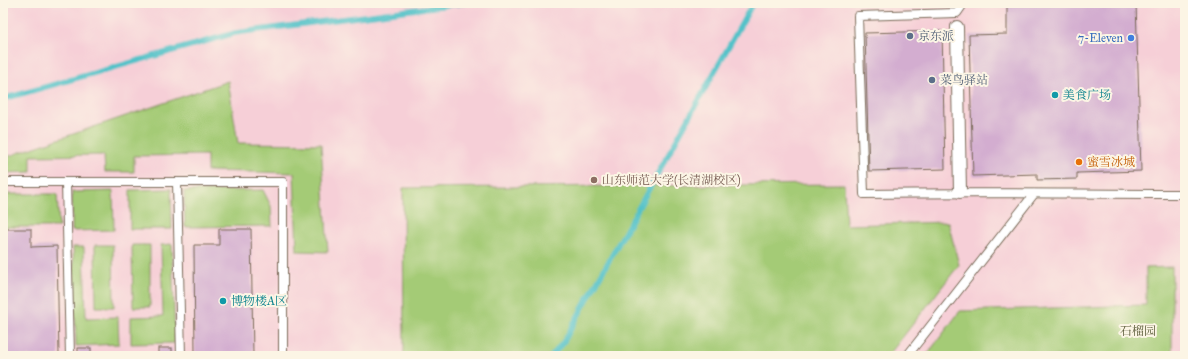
<svg xmlns="http://www.w3.org/2000/svg" width="1188" height="359" font-family="'IM FELL Great Primer','Noto Serif SC',serif">
<rect width="100%" height="100%" fill="#fcf5e5"/>
<filter id="ink" filterUnits="userSpaceOnUse"><feTurbulence type="fractalNoise" baseFrequency=".025" numOctaves="2"/><feDisplacementMap in="SourceGraphic" scale="8" xChannelSelector="R" yChannelSelector="G"/><feConvolveMatrix kernelMatrix="1 2 1 2 8 2 1 2 1" color-interpolation-filters="sRGB"/></filter>
<filter id="wash" filterUnits="userSpaceOnUse"><feTurbulence type="fractalNoise" baseFrequency=".012" numOctaves="4" result="noise"/><feDisplacementMap in="SourceGraphic" scale="16" xChannelSelector="R" yChannelSelector="G"/><feGaussianBlur stdDeviation="0.9" result="paint"/><feColorMatrix in="noise" values="0 0 0 0 0 0 0 0 0 0 0 0 0 0 0 0 0 1.4 0 .05"/><feComposite in="paint" operator="in"/></filter>
<g filter="url(#wash)">
<rect width="100%" height="100%" fill="#f1e5c7"/>
<!-- built -->
<rect fill="#f6cfd7" x="3" y="3" width="1182" height="353"/>
<!-- green -->
<g fill="#a4cb76" stroke="#707a4a">
<path d="M228,81l10,62 83,1 7,108 -31,-1 -3,-78 -87,-2v-16l-73,1v16h-29l-1,-17 -73,1v16l-28,1v-15z"/>
<path d="M844,184l2,41 102,-3 11,43 -71,91h-484l-1,-168z"/>
<path d="M171,189l1,40h-42v-39z"/>
<path d="M263,190l8,16 1,20 -87,1 -1,-36z"/>
<path d="M113,191l1,39 -42,1v-39z"/>
<path d="M3,194h54l2,33h-56z"/>
<path d="M172,244l3,99 -44,1v-27l32,-1 -2,-71z"/>
<path d="M95,245h18l1,62h-18z"/>
<path d="M132,245h18v62h-17z"/>
<path d="M73,247h11l2,71 32,-1 1,27 -43,2z"/>
<path d="M1172,267v89h-246l34,-45 186,-6v-37z"/>
</g>
<g fill="none" stroke-linecap="round" stroke-linejoin="round">
<!-- stream -->
<g stroke="#54c2c9" stroke-width="5.5">
<path d="M3,99l232,-66 228,-30"/>
<path d="M552,356l12,-15 189,-338"/>
</g>
</g>
<g id="blocks">
<!-- building -->
<g fill="#d3add0">
<path d="M1007,3h129l5,168 -64,2v6l-40,1v-6l-64,2 -4,-141 38,-1z"/>
<path d="M942,31l3,138 -76,2 -4,-138z"/>
<path d="M3,229h28v18l26,-1 2,110h-56z"/>
<path d="M219,229h32l2,127h-58l-1,-111h25z"/>
<rect x="78" y="348" width="13" height="8"/>
<rect x="158" y="348" width="14" height="8"/>
</g>
</g>
</g>
<g filter="url(#ink)">
<use href="#blocks" fill-opacity="0" stroke="#7b6b59" stroke-width="1"/>
<g fill="none" stroke-linecap="round" stroke-linejoin="round">
<defs>
<g id="service">
<path d="M964,3l-7,10 -99,3 6,178c107,-2 214,0 321,0"/>
<path d="M3,182h280v174"/>
<path d="M66,182l4,174"/>
<path d="M177,182l4,174"/>
<path d="M907,356l127,-162"/>
</g>
<path id="pedestrian" d="M957,27l3,165"/>
</defs>
<!-- service casing -->
<use href="#service" stroke="#7b6b59" stroke-width="10"/>
<!-- pedestrian casing -->
<use href="#pedestrian" stroke="#7b6b59" stroke-width="14"/>
<!-- service -->
<use href="#service" stroke="#fff" stroke-width="8"/>
<!-- pedestrian -->
<use href="#pedestrian" stroke="#fff" stroke-width="12"/>
</g>
</g>
<!-- markers -->
<g fill="#5c6f8a" stroke="#fcf5e5" stroke-width="1.5">
<circle cx="910" cy="36" r="4"/>
<circle cx="932" cy="80" r="4"/>
</g>
<circle fill="#3f7fe0" stroke="#fcf5e5" stroke-width="1.5" cx="1131" cy="38" r="4"/>
<g fill="#0f9aa8" stroke="#fcf5e5" stroke-width="1.5">
<circle cx="1055" cy="95" r="4"/>
<circle cx="223" cy="301" r="4"/>
</g>
<circle fill="#e8710a" stroke="#fcf5e5" stroke-width="1.5" cx="1079" cy="162" r="4"/>
<circle fill="#8d6e63" stroke="#fcf5e5" stroke-width="1.5" cx="594" cy="180" r="4"/>
<g text-anchor="middle" stroke-width="4" stroke-linejoin="round" paint-order="stroke">
<!-- service labels -->
<g font-size="12" fill="#4e5e75" stroke="#fcf5e5" text-anchor="start">
<text x="918" y="40">京东派</text>
<text x="940" y="84">菜鸟驿站</text>
</g>
<!-- shop labels -->
<g font-size="12" fill="#366cbe" stroke="#fcf5e5" text-anchor="end">
<text x="1123" y="42">7-Eleven</text>
</g>
<!-- culture labels -->
<g font-size="12" fill="#0d838f" stroke="#fcf5e5" text-anchor="start">
<text x="1063" y="99">美食广场</text>
<text x="231" y="305">博物楼A区</text>
</g>
<!-- food labels -->
<g font-size="12" fill="#c56008" stroke="#fcf5e5" text-anchor="start">
<text x="1087" y="166">蜜雪冰城</text>
</g>
<!-- education labels -->
<g font-size="12" fill="#785e54" stroke="#fcf5e5" text-anchor="start">
<text x="602" y="184">山东师范大学(长清湖校区)</text>
</g>
<!-- park labels -->
<g font-size="12" fill="#5a5a38" stroke="#fcf5e5">
<text x="1138" y="335">石榴园</text>
</g>
</g>
<!-- margin -->
<rect width="1188" height="359" fill="none" stroke="#fcf5e5" stroke-width="16"/>
</svg>
